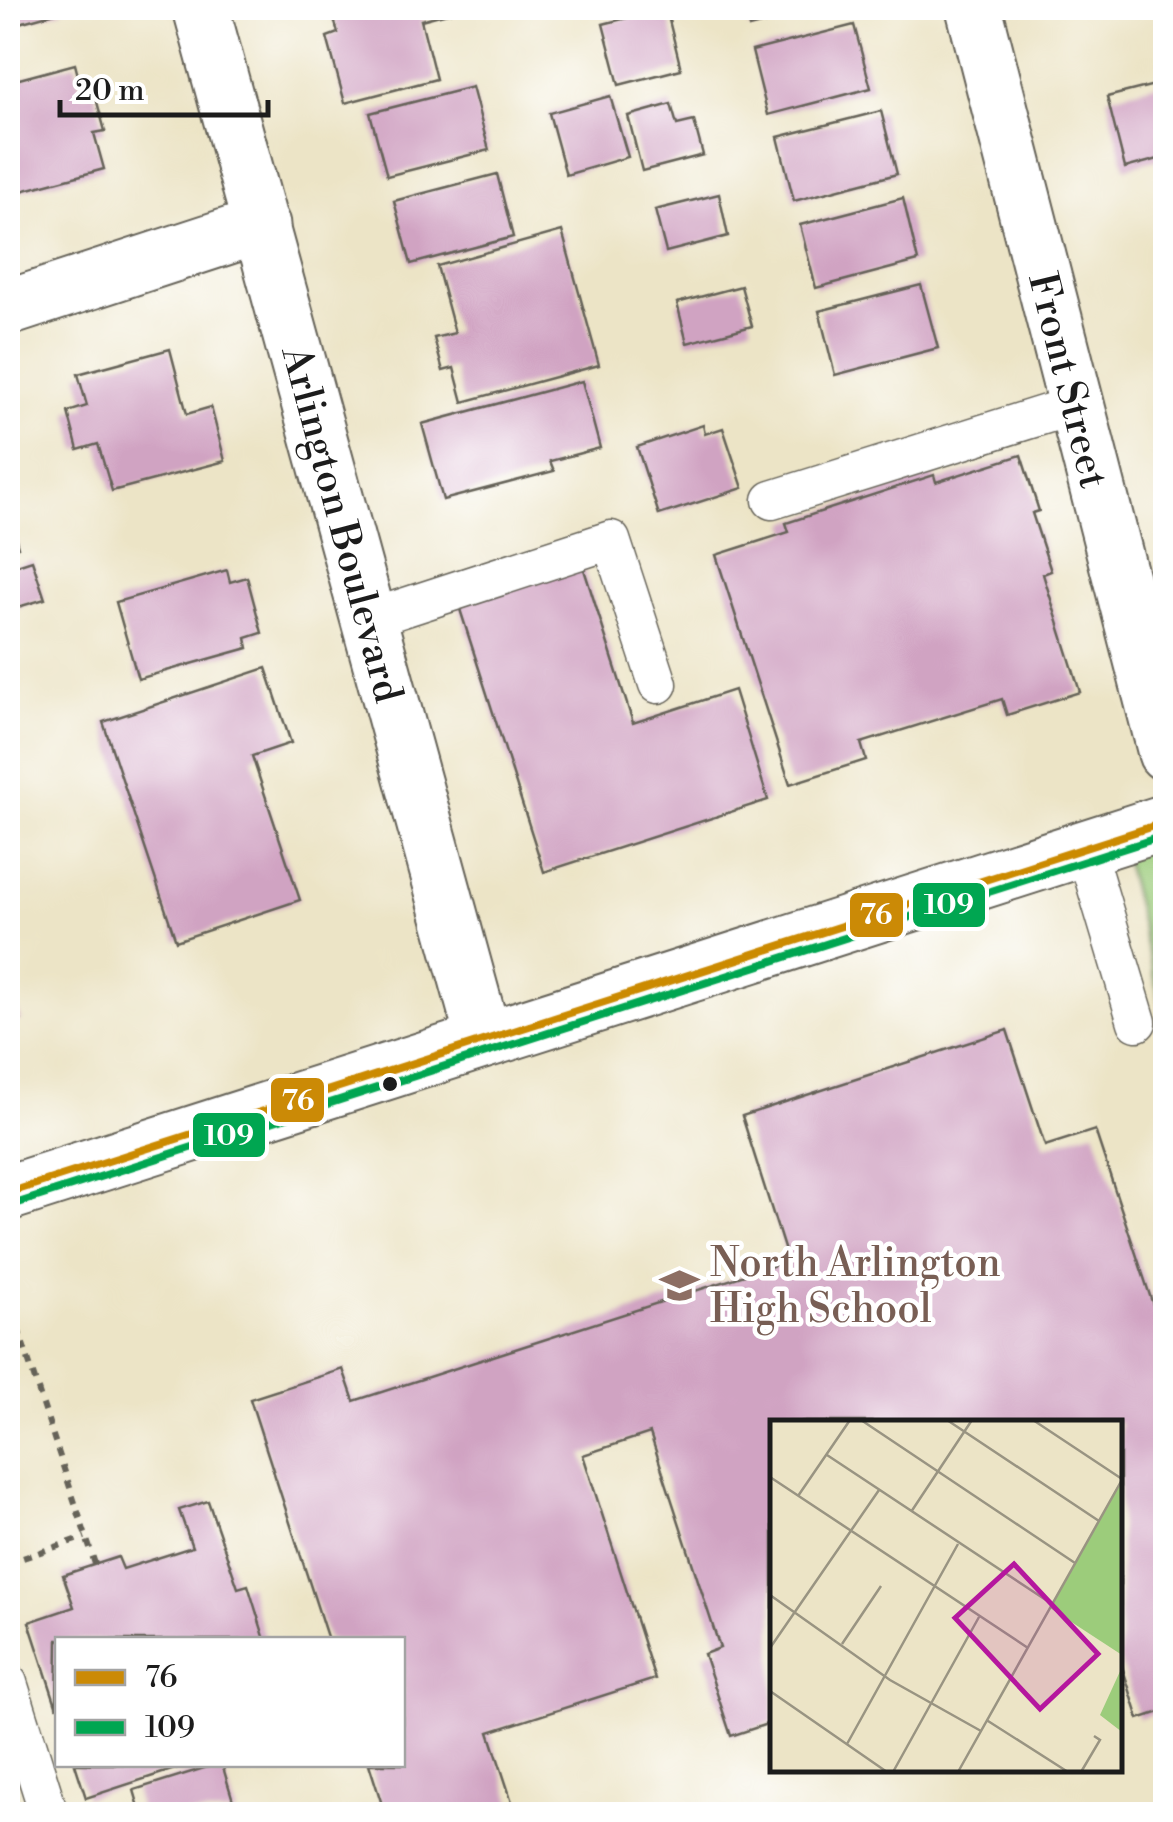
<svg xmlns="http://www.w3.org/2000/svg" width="1173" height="1822" font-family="'Libre Bodoni',serif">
<rect width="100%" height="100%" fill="#fff"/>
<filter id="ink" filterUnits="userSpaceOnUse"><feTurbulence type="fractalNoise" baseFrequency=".01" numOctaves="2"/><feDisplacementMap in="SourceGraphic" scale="20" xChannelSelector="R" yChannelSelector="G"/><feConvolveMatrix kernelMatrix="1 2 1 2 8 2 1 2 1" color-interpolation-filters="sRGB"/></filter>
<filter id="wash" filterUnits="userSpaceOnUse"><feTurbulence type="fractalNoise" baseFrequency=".0048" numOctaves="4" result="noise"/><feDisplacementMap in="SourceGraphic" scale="40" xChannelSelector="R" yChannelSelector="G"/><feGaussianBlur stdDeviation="2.25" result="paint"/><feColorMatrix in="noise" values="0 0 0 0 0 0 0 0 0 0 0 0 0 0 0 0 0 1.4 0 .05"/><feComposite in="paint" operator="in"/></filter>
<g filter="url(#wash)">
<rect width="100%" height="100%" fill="#ece4c6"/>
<!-- green -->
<path fill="#9ccc7b" stroke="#5c744c" stroke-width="2.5" d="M1165,822v198l-46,-183z"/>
<g id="blocks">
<!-- building -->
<g fill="#d0a3c2">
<path d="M8,8h54l1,3 -55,15z"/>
<path d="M331,8h119l1,4 -30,8 15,59 -91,24 -18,-66 11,-4z"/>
<path d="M666,8l15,61 -62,16 -16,-61z"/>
<path d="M743,8h78v1l-72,19z"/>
<path d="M854,25l17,63 -103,27 -16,-64z"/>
<path d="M75,64l8,31 11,-4 11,40 -11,2 10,36 -94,25 -2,-11v-101z"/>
<path d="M1166,82v75l-41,11 -18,-71z"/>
<path d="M472,87l17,63 -102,26 -17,-63z"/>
<path d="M610,96l18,61 -62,18 -17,-62z"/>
<path d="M671,104l6,21 17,-4 9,34 -61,16 -14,-55z"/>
<path d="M881,111l16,63 -103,27 -16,-64z"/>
<path d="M497,174l16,63 -102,27 -17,-63z"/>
<path d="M719,194l9,42 -62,16 -11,-42z"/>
<path d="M903,198l15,63 -102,27 -16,-63z"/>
<path d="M562,231l37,134 -136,37 -9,-34 -11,3 -9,-33 21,-5 -18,-67z"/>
<path d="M921,285l17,63 -103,27 -16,-64z"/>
<path d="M741,286l11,40 -65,17 -10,-40z"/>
<path d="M170,349l17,65 24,-7 14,54 -113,30 -14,-47 -20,6 -10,-38 19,-6 -9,-32z"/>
<path d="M582,381l18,67 -50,13 4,10 -111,29 -21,-76z"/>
<path d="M703,425l2,9 18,-6 20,60 -84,27 -22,-68z"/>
<path d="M1021,455l18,56 -7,2 19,58 -8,3 37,118 -73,23 -5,-16 -141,44 5,17 -76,24 -74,-229 73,-23 -3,-9 148,-48 2,7z"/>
<path d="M9,513l9,34 -10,4v-37z"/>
<path d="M32,560l13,39 -37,11v-42z"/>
<path d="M582,563l51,160 101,-33 34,110 -224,72 -86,-269z"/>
<path d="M227,570l3,12 17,-5 15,56 -16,5 2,10 -110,31 -22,-77z"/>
<path d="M266,668l25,75 -39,13 48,144 -124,41 -73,-219z"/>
<path d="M8,981l13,39 -13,4z"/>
<path d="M1007,1030l38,116 50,-16 71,214v366l-27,9 -19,-59v-238h-347v300l-42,14 -27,-82 16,-6 -70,-215 -67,22 72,224 -166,53 27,82h-131l-16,-50h33v-124h-74l-78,-241 93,-30 11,32 434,-140 -46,-145z"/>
<path d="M208,1501l30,87 10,-3 17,55h-207l-1,68 -28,-86 45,-15 -11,-32 55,-18 5,12 69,-22 -13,-37z"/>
<path d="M75,1764h112v1l-101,33z"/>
<path d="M217,1764h5l15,50h-96l-7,-24z"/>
</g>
</g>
</g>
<g filter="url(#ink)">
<use href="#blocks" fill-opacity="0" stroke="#656258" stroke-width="2.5"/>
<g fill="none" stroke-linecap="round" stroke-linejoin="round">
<defs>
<g id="lane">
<path d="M772,500l303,-95"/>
<path d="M369,619l242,-79 47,144"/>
<path d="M1085,848l52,174"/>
<path d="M8,1683l41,131"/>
</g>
<g id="street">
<path d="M201,8l283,1032"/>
<path d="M974,8l192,745"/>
<path d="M8,308l254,-83"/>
</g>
<path id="primary" d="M8,1193l1158,-371"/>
</defs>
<!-- lane casing -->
<use href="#lane" stroke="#656258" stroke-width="41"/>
<!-- street casing -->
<use href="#street" stroke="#656258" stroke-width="59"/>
<!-- primary casing -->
<use href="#primary" stroke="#656258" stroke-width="59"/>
<!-- path -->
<g stroke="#656258" stroke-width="6" stroke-dasharray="8 8" stroke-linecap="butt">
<path d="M8,1298l87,266"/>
<path d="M8,1563l77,-26"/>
</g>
<!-- lane -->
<use href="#lane" stroke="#fff" stroke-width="38"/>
<!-- street -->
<use href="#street" stroke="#fff" stroke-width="55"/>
<!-- primary -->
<use href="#primary" stroke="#fff" stroke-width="55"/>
<defs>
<path id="bus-1" d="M8,1193l1158,-371"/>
<path id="bus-2" d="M12,1205l1154,-370"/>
</defs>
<!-- bus-1 casing -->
<use href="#bus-1" stroke="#fff" stroke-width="15"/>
<!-- bus-2 casing -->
<use href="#bus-2" stroke="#fff" stroke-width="15"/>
<!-- bus-1 -->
<use href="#bus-1" stroke="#cb8a06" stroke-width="8"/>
<!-- bus-2 -->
<use href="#bus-2" stroke="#00a651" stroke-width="8"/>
</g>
</g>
<!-- icons -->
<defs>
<symbol id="school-bare" viewBox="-9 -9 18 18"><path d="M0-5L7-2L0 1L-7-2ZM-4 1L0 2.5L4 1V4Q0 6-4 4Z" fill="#8d6e63" stroke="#fff" stroke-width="2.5" paint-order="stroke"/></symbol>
</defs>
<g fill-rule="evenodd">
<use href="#school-bare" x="652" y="1258" width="55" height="55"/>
</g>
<!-- markers -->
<circle fill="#1c1c1c" stroke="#fff" stroke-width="4" cx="390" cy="1084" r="9"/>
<g text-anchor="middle" stroke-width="9" stroke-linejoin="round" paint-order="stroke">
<!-- street labels -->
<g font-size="40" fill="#1c1c1c" stroke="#fff">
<text transform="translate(1069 380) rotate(76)" y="14">Front Street</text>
<text transform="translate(343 524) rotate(75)" y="14">Arlington Boulevard</text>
</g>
<!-- education labels -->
<g font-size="40" fill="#785e54" stroke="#fff" text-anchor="start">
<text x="710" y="1276">North Arlington<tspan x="710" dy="46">High School</tspan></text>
</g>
</g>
<!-- overview -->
<g transform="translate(770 1420)">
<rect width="352" height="352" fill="#ece4c6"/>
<path d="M352,58v177l-72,-47zM352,247v65l-22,-17z" fill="#9ccc7b"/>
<path fill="none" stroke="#999482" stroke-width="2.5" d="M91,0l214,143M177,0l152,101M263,0l89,59M57,35l225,149M0,57l258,171M28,76l52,-76M141,92l61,-92M0,175l120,85 91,51M72,224l39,-58M0,228l109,-158M0,271l117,81M218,301l80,51M77,324l111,-200M123,352l86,-155M188,352l165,-294M311,352l19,-32 -6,-4"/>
<path fill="#b5179e" fill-opacity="0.15" stroke="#b5179e" stroke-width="5" d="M244,144l84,90 -58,55 -85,-91z"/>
<rect width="352" height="352" fill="none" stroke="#1c1c1c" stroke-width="5"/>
</g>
<g stroke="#fff" stroke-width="4">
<rect x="911" y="881" width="76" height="48" rx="10" fill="#00a651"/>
<rect x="848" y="891" width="57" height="48" rx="10" fill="#cb8a06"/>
<rect x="269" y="1076" width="57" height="48" rx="10" fill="#cb8a06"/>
<rect x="191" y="1111" width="76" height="48" rx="10" fill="#00a651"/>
</g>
<g font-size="28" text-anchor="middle" font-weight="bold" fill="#fff">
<text x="949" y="914">109</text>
<text x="876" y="924">76</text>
<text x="298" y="1110">76</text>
<text x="229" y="1145">109</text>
</g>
<!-- margin -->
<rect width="1173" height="1822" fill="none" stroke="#fff" stroke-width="40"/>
<!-- legend -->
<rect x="55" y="1637" width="350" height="130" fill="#ffffff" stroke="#a4a4a4" stroke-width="2.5"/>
<rect x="75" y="1670" width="50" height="15" fill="#cb8a06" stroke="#a4a4a4" stroke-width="2.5"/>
<text x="145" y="1687" font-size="30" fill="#1c1c1c">76</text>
<rect x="75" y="1720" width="50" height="15" fill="#00a651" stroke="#a4a4a4" stroke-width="2.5"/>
<text x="145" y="1737" font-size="30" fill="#1c1c1c">109</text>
<!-- scale -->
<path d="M60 100v15h208v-15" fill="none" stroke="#1c1c1c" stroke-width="5"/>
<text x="75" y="100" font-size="30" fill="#1c1c1c" stroke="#ffffff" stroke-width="8" paint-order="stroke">20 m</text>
</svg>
